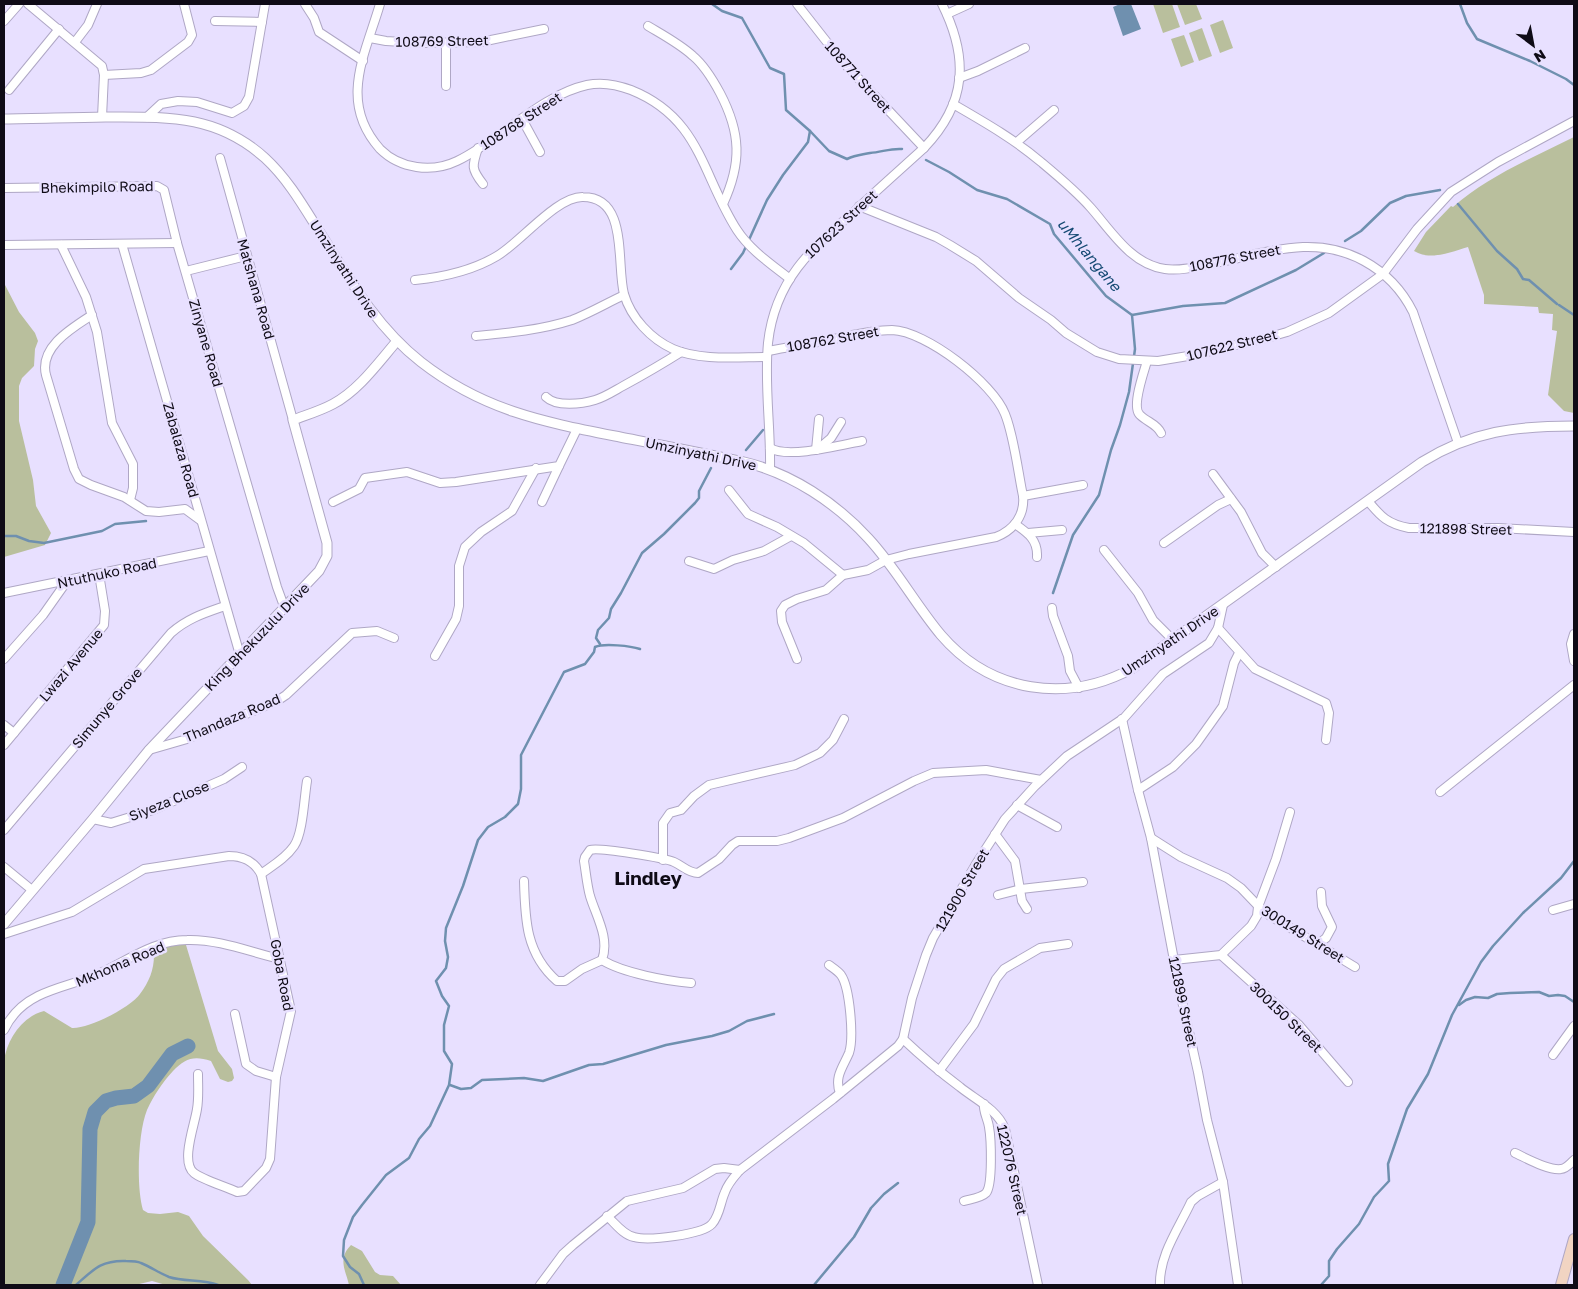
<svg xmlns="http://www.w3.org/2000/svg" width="1578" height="1289" font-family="'Golos Text',sans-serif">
<rect width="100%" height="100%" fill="#e8e0ff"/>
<!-- green -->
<g fill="#b9bf9d">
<path d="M1153,4h19l8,23 -17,6z"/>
<path d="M1177,4h19l6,15 -17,6z"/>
<path d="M1223,20l10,28 -13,5 -10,-28z"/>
<path d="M1202,28l10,28 -13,5 -10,-28z"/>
<path d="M1184,35l10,27 -13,5 -10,-28z"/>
<path d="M1574,137v276l-10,-2 -16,-16 9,-64 -5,-1 1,-16 -14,-1 -1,-6 -54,-3v-9l-16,-48c-17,5 -38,14 -54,4l12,-19 25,-26 2,1c35,-31 79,-49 121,-70z"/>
<path d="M4,283l15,29 16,21 3,8 -3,8 -1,17 -12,12 -3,8v35l14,59 3,26 15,27 -6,12 -41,12z"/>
<path d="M186,945l32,106 14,18 2,9 -2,3 -4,1 -8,-3 -9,-18c-18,-6 -26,-2 -38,10 -11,12 -19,24 -26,39 -9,22 -11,77 -4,100l5,3 12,1 18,-2 11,4 14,20 45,44 4,5h-86l-14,-4 -17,4h-131v-224c3,-21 17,-44 40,-50l28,17c17,1 59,-21 68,-34 9,-12 14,-24 14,-39 9,-10 20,-10 32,-10z"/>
<path d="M351,1245l11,6 13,21 5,3 13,1 8,9h-52c-3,-14 -12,-26 2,-40z"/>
</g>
<!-- water -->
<path fill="#6f90af" d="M1120,4h11l10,25 -18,7 -10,-29z"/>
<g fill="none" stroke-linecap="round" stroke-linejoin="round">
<!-- stream -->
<g stroke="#6f90af" stroke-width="2.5">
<path d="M712,4l10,7 20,7 28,50 14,6 2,36 24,21 19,20 18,8c9,-4 14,-4 23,-6 12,-1 21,-5 32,-4"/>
<path d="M1460,4l7,19 10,16 53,22 36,18 8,6"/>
<path d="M926,160l23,12 28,18 30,9 43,25 4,10 52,62 26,19 51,-9 42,-3 71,-33 28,-17"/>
<path d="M1458,204l39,47 20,18 6,10 6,1 28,24"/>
<path d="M1345,241l16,-10 29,-28 16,-7 34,-6"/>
<path d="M731,269l12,-16 24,-53 16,-25 25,-33 2,-11"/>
<path d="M1559,305l15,10"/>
<path d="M746,450l17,-20"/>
<path d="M4,536h12l13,5 15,2 58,-12 13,-7 31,-3"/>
<path d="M1053,593l20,-58 26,-40 12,-45 9,-25 9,-33 6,-43 -3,-34"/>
<path d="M600,644l-4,-6 2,-8 11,-12 2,-9 10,-16 21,-40 22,-19 31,-31 4,-5v-7l12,-23"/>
<path d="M1459,1005l7,-5 9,-3 13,1 9,-4 13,-1 29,-1 10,4 9,-1 7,1 9,6"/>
<path d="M450,1085l11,4 10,-1 11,-8 42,-2 19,3 46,-16 14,-1 63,-19 46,-9 17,-5 18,-10 27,-7"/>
<path d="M76,1285c17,-15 25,-25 50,-24 5,0 11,0 15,2 10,4 18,10 28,14 15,5 34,2 49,8"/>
<path d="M364,1285l-5,-11 -9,-7 -7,-11 1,-16 9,-23 9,-12 24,-30 23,-17 10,-19 11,-13 19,-41 3,-21 -8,-13v-26l5,-19 -7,-10 -6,-15 10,-13 2,-11 -3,-16 1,-13 17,-42 15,-46 10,-13 17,-10 13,-13 3,-15v-34l43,-83 21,-8 9,-12 1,-5c9,-4 36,-1 45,2"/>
<path d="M814,1285l40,-48 17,-29 13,-14 14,-11"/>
<path d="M1321,1285l8,-9v-15l8,-12 22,-25 15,-27 15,-16 -1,-17 19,-55 21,-35 24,-59 29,-53 12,-16 30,-33 38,-35 13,-17"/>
</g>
<!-- river -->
<path stroke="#6f90af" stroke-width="15" d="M63,1285l25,-63 2,-93 5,-17 11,-11 10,-3 18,-2 14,-10 24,-32 16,-8"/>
<defs>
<g id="minor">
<path d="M28,4l74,62 2,9 -2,42"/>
<path d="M305,4l9,14 5,14 44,29"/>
<path d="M380,4c-15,51 -42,98 0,145 20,20 52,24 77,12 42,-20 84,-66 130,-76 14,-3 31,0 44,5 70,28 71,86 106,140 13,20 34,34 53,49"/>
<path d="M797,4l44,56 83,88"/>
<path d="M947,14l22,-10"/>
<path d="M4,21l15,-17"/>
<path d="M215,21l47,1"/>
<path d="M648,26c15,9 32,18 45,30 12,10 20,24 27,37 21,40 22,70 3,111"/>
<path d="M370,38l16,3 33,2 62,-1 63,-13"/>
<path d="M75,42l13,-17 9,-21"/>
<path d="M446,43v43"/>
<path d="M104,75l37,-2 10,-3 37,-28 4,-7 -8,-31"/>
<path d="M959,78l19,-7 47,-23"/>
<path d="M9,90l50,-61"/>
<path d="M953,104c31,18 61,35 88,58 18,15 35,29 50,46 21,24 40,56 74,61 15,2 31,-2 45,-5 54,-10 103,-31 154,-3 22,12 38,29 49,51l45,131"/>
<path d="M147,117l14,-13 17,-3 19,1 35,11 12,-7 5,-9 16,-93"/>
<path d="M522,119l18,33"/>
<path d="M1017,142l37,-32"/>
<path d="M478,148c-6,18 -7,21 5,36"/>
<path d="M220,158l73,262"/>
<path d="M4,188l153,-2 7,4 13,53 100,344 8,22"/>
<path d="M859,206l77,31 14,8 26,16 43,37 32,22 15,13 31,19 22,7 39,2 36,-6 76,-18 17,-5 42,-19 54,-39 34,-45 34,-37 47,-30 76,-41"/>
<path d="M122,244l118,411"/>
<path d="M4,245l173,-2"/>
<path d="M61,245l25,52 11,35 15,91 21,41v24l-3,12"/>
<path d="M186,271l60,-15"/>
<path d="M415,280c29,-3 57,-9 82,-24 24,-14 60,-60 86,-59 46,0 33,67 41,97 7,24 27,45 49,55 28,12 64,8 94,8"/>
<path d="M92,315c-20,13 -53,32 -46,60l28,94 5,10 12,6 33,12 22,14 13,1 26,-3 15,11"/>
<path d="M476,336c32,-3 65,-6 96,-16 18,-7 35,-17 52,-25"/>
<path d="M768,351c20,-4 40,-7 60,-11 21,-4 42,-10 64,-10 34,1 101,53 113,84 9,22 13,58 18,82 2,19 -9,34 -27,41l-87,17 -23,6 -18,10 -25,5 -17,15 -29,9 -12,6 -4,6 1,11 15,37"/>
<path d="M1147,361c-3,11 -16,46 -7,54 7,7 17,9 21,18"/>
<path d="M546,397c10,10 36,7 49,3 10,-3 19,-9 28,-14 20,-11 39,-22 58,-34"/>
<path d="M770,448c18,11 71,-3 92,-7"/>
<path d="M818,449l13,-11 10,-16"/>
<path d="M816,450l3,-31"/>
<path d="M770,469c1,-42 -6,-84 -2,-126 7,-63 43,-94 88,-133 22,-21 45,-41 68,-62 43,-45 45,-90 18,-144"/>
<path d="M1213,474l28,38 21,41 14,14"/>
<path d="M729,490l19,24 29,13 27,16 39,32"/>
<path d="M1023,496l60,-11"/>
<path d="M1368,501c13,16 20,23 41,27h89l76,4"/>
<path d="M333,502l26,-13 6,-11 42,-6 33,11 16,-1 103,-16 18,-37"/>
<path d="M542,502l17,-36"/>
<path d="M1015,524c13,9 23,16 22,33"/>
<path d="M1028,533l34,-3"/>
<path d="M1164,543l54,-38 13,-6"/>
<path d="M1104,550l34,43 15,27 20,20"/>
<path d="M689,561l25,8 19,-9 31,-9 27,-15"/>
<path d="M4,593l205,-42"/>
<path d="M1052,608l1,8 15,40 2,15 9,17"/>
<path d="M1218,628l37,41 71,34 3,10 -3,27"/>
<path d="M1574,634l-3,10 3,17"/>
<path d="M435,656l21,-37 3,-13v-40l6,-19 16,-15 31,-21 24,-43"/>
<path d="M4,659l39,-44 24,-34"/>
<path d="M1122,719l16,71 13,48 29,154 18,80 9,48 16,62 15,103"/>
<path d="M4,725l10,8"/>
<path d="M4,745l100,-120 1,-14 -6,-37"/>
<path d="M149,750l38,-11 90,-38 9,-6 66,-62 25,-2 17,7"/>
<path d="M1138,790l35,-23 23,-23 27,-38 11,-43 5,-10"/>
<path d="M1440,792l134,-107"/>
<path d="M1017,805l40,22"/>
<path d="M93,819l18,4 42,-13 71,-31 18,-12"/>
<path d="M4,830l167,-197c17,-15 34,-20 54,-27"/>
<path d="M995,834l20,27 7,40 5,8"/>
<path d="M1151,838l30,19 46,21 14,10 23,24 91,55"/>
<path d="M663,860v-37l7,-10 11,-3 13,-14 15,-11 86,-20 25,-12 13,-13 11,-21"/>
<path d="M4,867l28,23"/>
<path d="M261,874c11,-8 25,-16 33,-28 9,-13 10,-47 13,-65"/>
<path d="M524,881c1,39 2,73 33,100h8l17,-12 20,-9"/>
<path d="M998,895l23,-6 62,-7"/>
<path d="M1553,910l21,-6"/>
<path d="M4,934l68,-22 72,-43 85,-13c14,0 25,5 32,18l30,137 -15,66 -6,82 -4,9 -22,23 -7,1c-10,-5 -34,-12 -43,-19 -14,-11 1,-49 3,-64 2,-11 1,-23 1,-35"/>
<path d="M1318,944l8,-6 6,-11 -10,-21 -1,-14"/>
<path d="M1221,955l78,70 49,57"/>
<path d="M1174,960l47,-5 30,-29 6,-10 1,-9 18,-48 14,-47"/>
<path d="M829,965c4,3 9,6 12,10 9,13 13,63 8,78 -6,14 -15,24 -9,40"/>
<path d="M691,983c-24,-2 -68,-10 -89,-23 8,-22 -6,-44 -12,-64 -3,-11 -4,-23 -6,-35l1,-4 5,-7c8,-3 75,8 84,12 9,4 14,11 24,11l21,-14 13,-14 6,-4h39l12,-3 54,-20 71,-37 19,-8 53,-3 55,10"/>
<path d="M235,1014l11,50 10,7 20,6"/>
<path d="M4,1030c7,-15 20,-27 34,-34 18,-9 39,-13 58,-21 30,-13 57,-35 91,-35 32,-1 63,12 93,19"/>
<path d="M903,1039c18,17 37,33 57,48 16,13 37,22 45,42l33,156"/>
<path d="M1553,1055l21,-29"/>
<path d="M939,1071l35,-47 22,-45 8,-10 36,-21 28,-4"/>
<path d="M1515,1153c11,5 34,18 46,16 5,0 10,-6 13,-9"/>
<path d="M964,1201c7,-2 17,-3 22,-8 7,-8 5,-55 3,-66 -1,-8 -6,-15 -5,-23"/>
<path d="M607,1216c8,7 16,19 27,21 14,4 68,-2 78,-13 8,-9 8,-21 13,-32 3,-9 9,-15 15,-22l93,-71 65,-53 5,-7 9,-41 14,-43 7,-17 43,-74 29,-45 30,-33 32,-30 57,-38 39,-44 46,-31 9,-15 5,-23"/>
<path d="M540,1285l23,-31 10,-9 54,-44 56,-13 32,-19 9,-1 16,2"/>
<path d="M1160,1285c-1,-30 19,-57 31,-83l7,-6 25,-14"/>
</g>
<g id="tertiary">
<path d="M4,119c33,-1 67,-1 101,-2 61,0 111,-3 160,41 25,23 41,53 59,81 28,45 55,90 97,123 63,49 123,60 199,75 41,8 83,16 124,25 47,11 92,41 124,76 28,30 47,66 73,97 50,58 126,69 192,33l289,-206c50,-31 94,-36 152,-36"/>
<path d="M4,924l89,-105 56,-69 170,-179 8,-15v-13l-34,-123c13,-5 27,-9 40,-16 26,-14 45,-41 64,-63"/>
</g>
<path id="secondary" d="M1561,1285l13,-46"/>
</defs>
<!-- minor casing -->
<use href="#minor" stroke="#afa7c5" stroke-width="10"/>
<!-- tertiary casing -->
<use href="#tertiary" stroke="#afa7c5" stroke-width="11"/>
<!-- secondary casing -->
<use href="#secondary" stroke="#afa7c5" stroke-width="12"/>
<!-- minor -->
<use href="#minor" stroke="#fff" stroke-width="8"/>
<!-- tertiary -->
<use href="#tertiary" stroke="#fff" stroke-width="9"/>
<!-- secondary -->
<use href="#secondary" stroke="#f1d4c2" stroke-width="10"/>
</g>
<g text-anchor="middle" stroke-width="5" stroke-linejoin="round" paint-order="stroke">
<!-- street labels -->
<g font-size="14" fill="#0f0b16" stroke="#e8e0ff">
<text transform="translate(442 41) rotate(-1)" y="5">108769 Street</text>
<text transform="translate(858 77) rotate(48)" y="5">108771 Street</text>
<text transform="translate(521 121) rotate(-33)" y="5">108768 Street</text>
<text transform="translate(97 187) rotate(-1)" y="5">Bhekimpilo Road</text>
<text transform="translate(841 224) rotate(-43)" y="5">107623 Street</text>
<text transform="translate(1235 258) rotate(-11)" y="5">108776 Street</text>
<text transform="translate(344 269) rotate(57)" y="5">Umzinyathi Drive</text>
<text transform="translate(256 289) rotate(74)" y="5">Matshana Road</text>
<text transform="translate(833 339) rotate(-10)" y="5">108762 Street</text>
<text transform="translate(206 343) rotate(74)" y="5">Zinyane Road</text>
<text transform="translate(1232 345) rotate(-14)" y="5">107622 Street</text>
<text transform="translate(181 450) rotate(74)" y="5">Zabalaza Road</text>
<text transform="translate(701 454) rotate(12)" y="5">Umzinyathi Drive</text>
<text transform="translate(1466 529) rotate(1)" y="5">121898 Street</text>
<text transform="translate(107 573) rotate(-12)" y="5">Ntuthuko Road</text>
<text transform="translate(257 637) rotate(-46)" y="5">King Bhekuzulu Drive</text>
<text transform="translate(1170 641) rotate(-34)" y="5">Umzinyathi Drive</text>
<text transform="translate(71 665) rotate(-50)" y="5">Lwazi Avenue</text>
<text transform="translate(107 708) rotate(-50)" y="5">Simunye Grove</text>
<text transform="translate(232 718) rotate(-23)" y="5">Thandaza Road</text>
<text transform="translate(169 801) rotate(-22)" y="5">Siyeza Close</text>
<text transform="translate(962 890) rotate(-60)" y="5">121900 Street</text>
<text transform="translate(1303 934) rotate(32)" y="5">300149 Street</text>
<text transform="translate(120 964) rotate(-23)" y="5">Mkhoma Road</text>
<text transform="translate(282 975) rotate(79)" y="5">Goba Road</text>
<text transform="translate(1183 1002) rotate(78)" y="5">121899 Street</text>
<text transform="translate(1286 1017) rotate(44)" y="5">300150 Street</text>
<text transform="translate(1012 1170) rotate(77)" y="5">122076 Street</text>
</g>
<!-- water labels -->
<g font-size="15" font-style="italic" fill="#154a74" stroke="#e8e0ff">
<text transform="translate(1089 255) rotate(50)" y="5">uMhlangane</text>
</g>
<!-- district labels -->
<g font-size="19" font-weight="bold" fill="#0f0b16" stroke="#e8e0ff">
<text x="648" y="885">Lindley</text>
</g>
</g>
<!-- border -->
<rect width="1578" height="1289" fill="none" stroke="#0f0b16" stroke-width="10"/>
<!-- north arrow -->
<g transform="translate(1533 45) rotate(148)" stroke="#e8e0ff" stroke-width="4" paint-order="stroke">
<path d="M0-4L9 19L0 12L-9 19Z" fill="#0f0b16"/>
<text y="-8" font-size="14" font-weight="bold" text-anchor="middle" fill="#0f0b16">N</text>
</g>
</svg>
